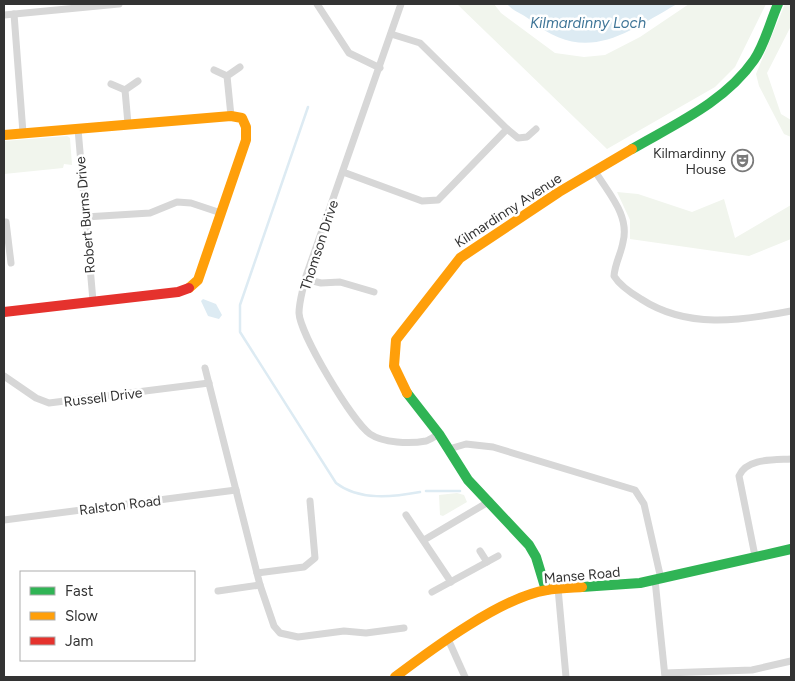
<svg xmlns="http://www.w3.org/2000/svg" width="795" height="681" font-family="Figtree,sans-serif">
<rect width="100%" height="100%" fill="#fff"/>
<!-- green -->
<g fill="#f1f5ed">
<path d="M457,4h37l7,9 54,40 29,4 21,-2 35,-18 49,-33h77l-31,63 -20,20 -108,62z"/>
<path d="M785,4h6v22l-24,47 14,41 10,6v17l-7,-3 -25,-48 -3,-12z"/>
<path d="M67,136l3,2 2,27 -8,-1 -1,4 -59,6v-33z"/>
<path d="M617,192l21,2 54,18 32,-13 11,39 56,-33v34l-42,17 -119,-17v-19z"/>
<path d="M457,493l7,2 3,7 -24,14 -3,-1 -1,-20z"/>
</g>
<!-- water -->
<g fill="#ddebf3">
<path d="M507,4h170c-53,30 -92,62 -148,15 -7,-5 -16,-8 -22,-15z"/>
<path d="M203,299l13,5 6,11 -3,4 -11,-3 -7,-15z"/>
</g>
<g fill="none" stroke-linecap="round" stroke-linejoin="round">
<!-- stream -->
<g stroke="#ddebf3" stroke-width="2.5">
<path d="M308,107l-68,198v27l96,151c23,18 57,14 84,9"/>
<path d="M426,491h34"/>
</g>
<!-- street -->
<g stroke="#d7d7d7" stroke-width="7">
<path d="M317,4l32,49 31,15"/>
<path d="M401,4l-96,275c-2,11 -6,23 -6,34 1,21 53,108 71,121 13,9 40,10 56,7 4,-1 9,-5 13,-7"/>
<path d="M14,14l9,119"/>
<path d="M4,15l115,-11"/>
<path d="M214,70l13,6"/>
<path d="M111,84l14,6"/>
<path d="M231,116l-4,-40 13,-9"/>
<path d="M128,124l-3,-34 13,-9"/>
<path d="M78,129l15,172"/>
<path d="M507,129l11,9 9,-1 9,-8"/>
<path d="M595,171c13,22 35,44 28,71 -2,12 -8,21 -9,34 6,10 17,17 27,23 46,30 99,22 150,12"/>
<path d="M343,172l79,29 16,-1 69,-71 -87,-86 -29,-9"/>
<path d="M85,217l65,-4 27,-11 14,1 30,10"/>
<path d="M6,222l5,41"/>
<path d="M305,279l16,4 19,-1 34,10"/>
<path d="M205,368l55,217 14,41 6,7 18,4 46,-6 22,2 38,-5"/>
<path d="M4,376l32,22 13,5 160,-20"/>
<path d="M449,449l17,-5 27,3 142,43 9,14 17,75"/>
<path d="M406,515l45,67"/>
<path d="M4,520l232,-30"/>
<path d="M424,540l66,-39"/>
<path d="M480,551l7,11 11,-6"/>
<path d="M755,556l-16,-80c7,-18 35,-16 52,-17"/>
<path d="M257,573l47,-6 11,-9 -5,-57"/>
<path d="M655,580l10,97"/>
<path d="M558,588l8,89"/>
<path d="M218,591l42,-6"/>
<path d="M432,592l55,-30"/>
<path d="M448,639l17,38"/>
<path d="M665,673l87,-3 39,-9"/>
</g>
<!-- fast -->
<g stroke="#30b455" stroke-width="10">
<path d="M632,149c43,-25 93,-47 122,-89 11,-16 16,-38 24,-56"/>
<path d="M407,393l32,41 29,46 61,65 7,12 10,33"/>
<path d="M582,587l58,-4 151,-34"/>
</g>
<!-- slow -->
<g stroke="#ff9f0a" stroke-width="10">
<path d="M4,135l227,-19 11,2 4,9v13l-48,140 -9,8"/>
<path d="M407,393l-13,-27 2,-26 64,-82 99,-66 73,-43"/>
<path d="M395,677c37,-28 107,-80 152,-87 11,-2 23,-2 35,-3"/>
</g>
<!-- jam -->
<path stroke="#e5322d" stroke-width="10" d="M4,312l174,-20 11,-4"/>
</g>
<!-- icons -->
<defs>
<symbol id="theatre-ring" viewBox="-11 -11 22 22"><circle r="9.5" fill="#fff" stroke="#7a7a7a" stroke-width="1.5"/><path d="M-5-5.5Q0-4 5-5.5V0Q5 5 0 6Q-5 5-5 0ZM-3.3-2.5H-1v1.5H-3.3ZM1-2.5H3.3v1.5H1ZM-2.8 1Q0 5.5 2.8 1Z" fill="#7a7a7a"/></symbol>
</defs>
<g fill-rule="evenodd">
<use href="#theatre-ring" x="730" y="148" width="25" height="25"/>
</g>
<g text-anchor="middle" stroke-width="5" stroke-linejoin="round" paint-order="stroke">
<!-- poi labels -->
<g font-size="14" fill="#333" stroke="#fff" text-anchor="end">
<text x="726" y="158">Kilmardinny<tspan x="726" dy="16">House</tspan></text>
</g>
<!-- street labels -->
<g font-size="14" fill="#333" stroke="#fff">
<text transform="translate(508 210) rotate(-33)" y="5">Kilmardinny Avenue</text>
<text transform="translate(85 215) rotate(-95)" y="5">Robert Burns Drive</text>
<text transform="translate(319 245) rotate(-72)" y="5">Thomson Drive</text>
<text transform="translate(103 397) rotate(-7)" y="5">Russell Drive</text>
<text transform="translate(120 505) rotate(-7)" y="5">Ralston Road</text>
<text transform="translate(582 575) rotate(-5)" y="5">Manse Road</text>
</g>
<!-- water labels -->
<g font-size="15" font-style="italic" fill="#3f7597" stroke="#fff">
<text x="588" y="28">Kilmardinny Loch</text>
</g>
</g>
<!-- border -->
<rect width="795" height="681" fill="none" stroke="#333333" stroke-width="10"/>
<!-- legend -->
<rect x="20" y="571" width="175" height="90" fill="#ffffff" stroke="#adadad"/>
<rect x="30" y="587" width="25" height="8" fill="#30b455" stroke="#adadad"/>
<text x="65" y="596" font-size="15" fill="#333333">Fast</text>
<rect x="30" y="612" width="25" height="8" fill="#ff9f0a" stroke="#adadad"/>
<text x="65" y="621" font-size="15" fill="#333333">Slow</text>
<rect x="30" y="637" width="25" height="8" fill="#e5322d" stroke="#adadad"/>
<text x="65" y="646" font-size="15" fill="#333333">Jam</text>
</svg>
